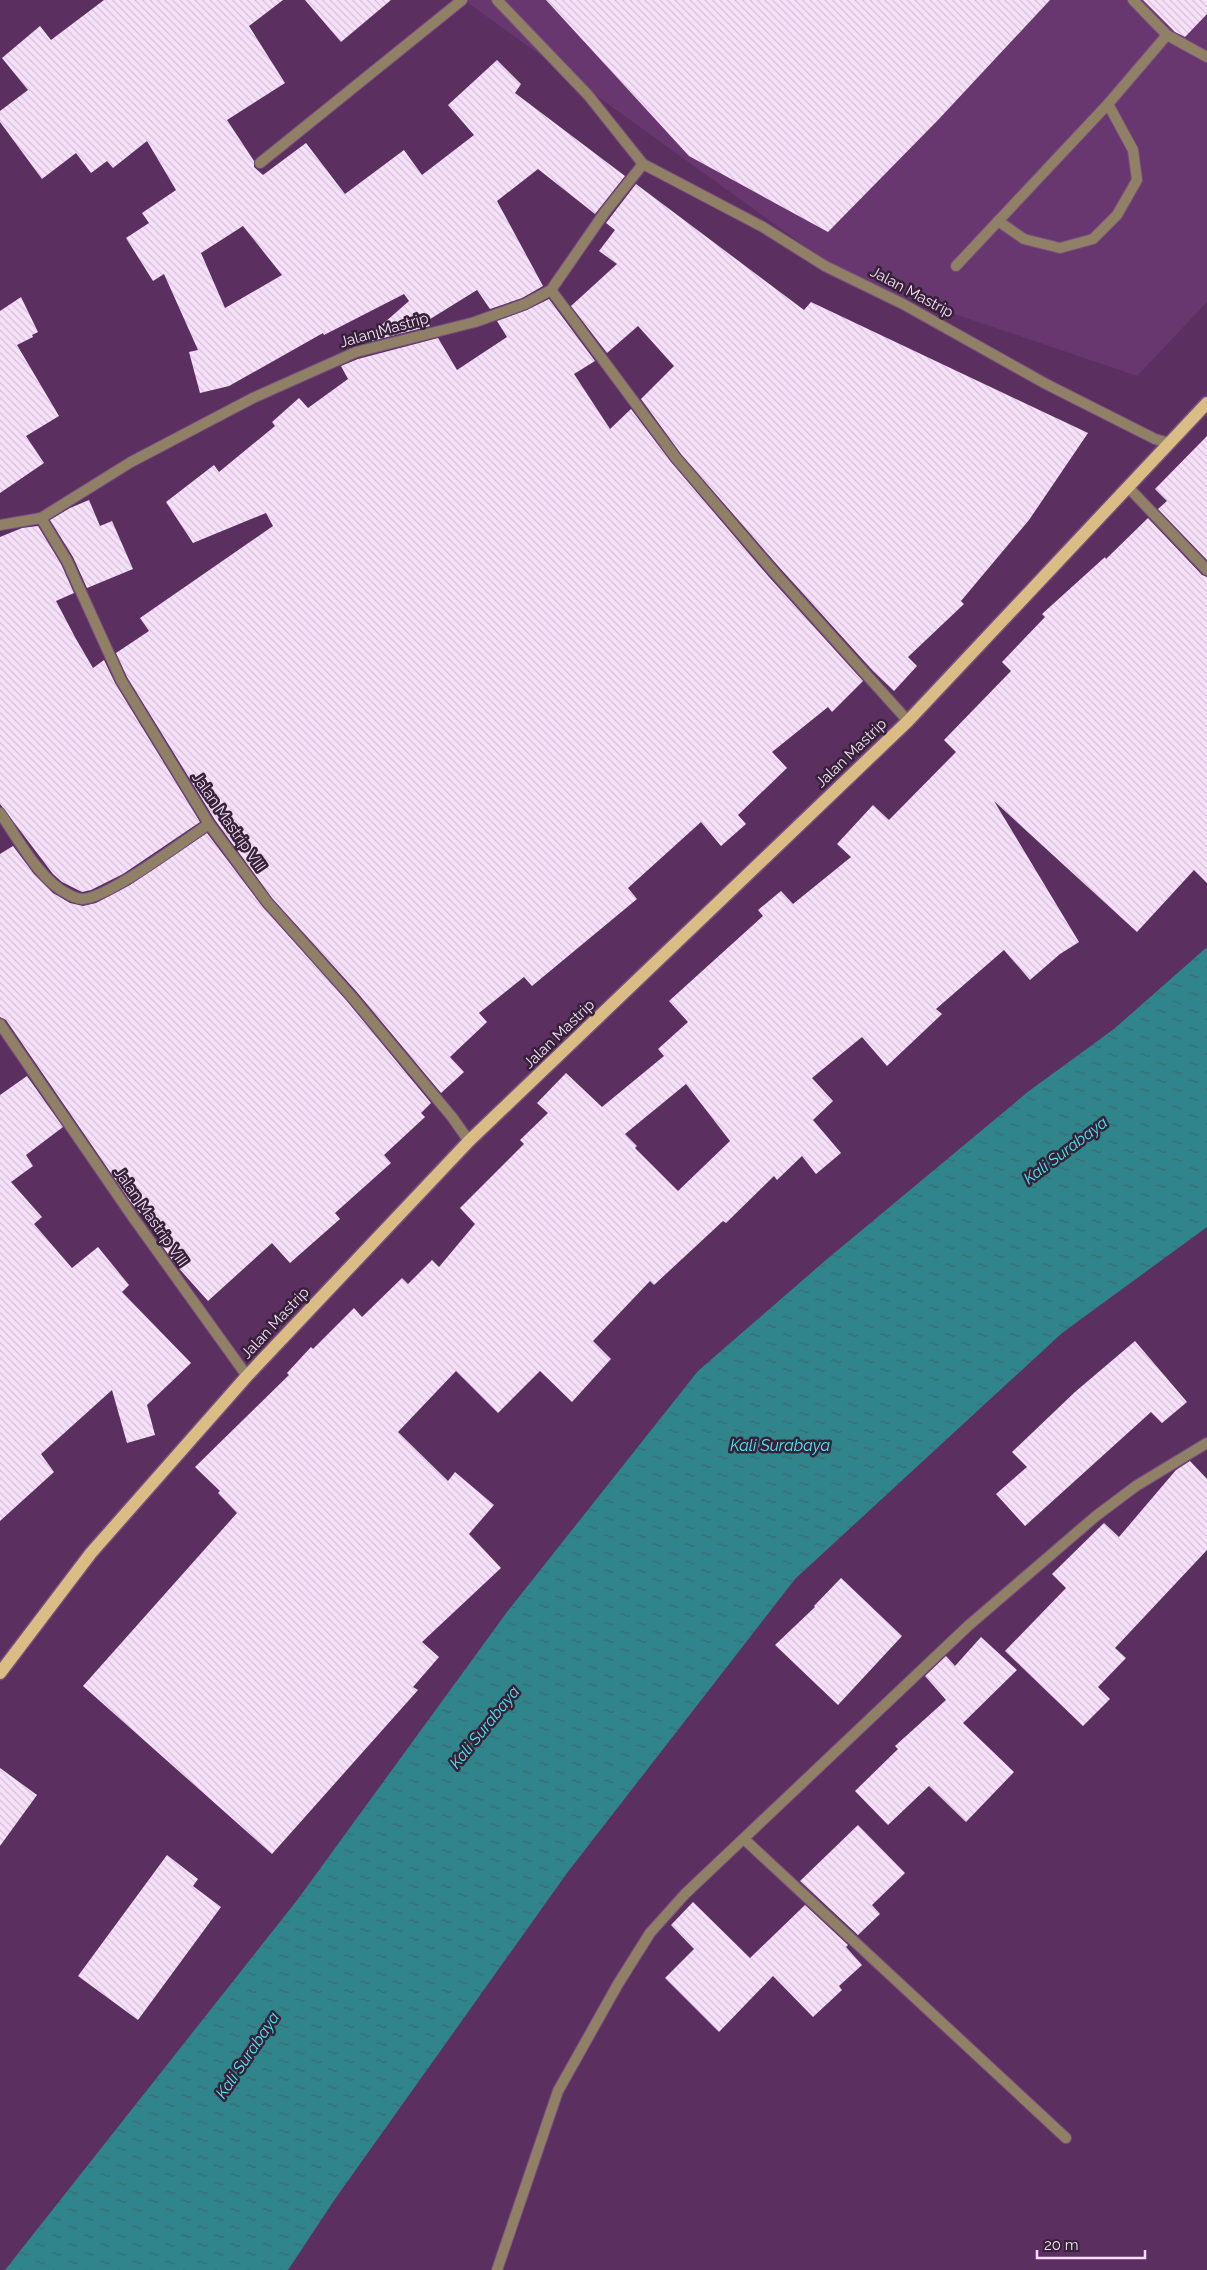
<svg xmlns="http://www.w3.org/2000/svg" width="1207" height="2270" font-family="Raleway,sans-serif">
<defs>
<pattern id="water-ripples" width="26" height="14" patternUnits="userSpaceOnUse" patternTransform="scale(1.25)"><rect width="26" height="14" fill="#30858c"/><path d="M2 4q2-2 4 0t4 0M15 11q2-2 4 0t4 0" fill="none" stroke="#3a6a72"/></pattern>
<pattern id="building-back-hatch" width="6" height="6" patternUnits="userSpaceOnUse" patternTransform="scale(1.25)"><rect width="6" height="6" fill="#f7e1fa"/><path d="M-1 5l2 2M0 0l6 6M5-1l2 2" fill="none" stroke="#d4c1d7"/></pattern>
</defs>
<rect width="100%" height="100%" fill="#5b3061"/>
<!-- built -->
<path fill="#68376f" d="M464,0h743v302l-70,74 -288,-98z"/>
<!-- water -->
<path fill="url(#water-ripples)" d="M1207,947v280l-145,106 -267,246 -228,294 -232,326 -47,71h-283l293,-371 209,-287 191,-241 128,-111 203,-169 85,-62z"/>
<!-- building -->
<g fill="url(#building-back-hatch)" fill-rule="evenodd">
<path d="M104,0h179l-34,26 36,57 -58,37 27,41v6l9,8 43,-32 39,51 59,-44 18,25 52,-40 -26,-30 49,-45 24,24 -6,9 110,83 -30,38 -57,-45 -41,32 46,85 -21,12 -32,11 -13,-19 -50,31 3,5 -70,18 49,-43 -5,-7 -80,41 -1,-2 -94,53 -29,7 -11,-41 9,-2 -34,-76 -11,7 -27,-43 23,-15 -7,-10 34,-23 -29,-49 -34,27 -6,-7 -16,12 -15,-20 -34,26 -42,-57v-11l28,-21 -26,-32 38,-32 11,14zM243,226l39,49 -57,33 -24,-55z"/>
<path d="M305,0h86l-50,42z"/>
<path d="M546,0h504l-112,120 -110,112 -139,-76z"/>
<path d="M1143,0h64v14l-22,23 -10,-5z"/>
<path d="M636,184l168,126 7,-8 277,131 -59,87 -68,81 3,3 -56,53 9,9 -23,25 -21,-20 -94,-104 -98,-113 -40,-55 33,-33 -36,-40 -31,27 -36,-47 46,-42 -18,-13 16,-21 -9,-7z"/>
<path d="M21,297l17,35 -6,3 1,2 -16,8 42,71 -33,20 18,27 -44,30v-182z"/>
<path d="M549,299l46,62 -21,13 36,55 21,-20 40,53 98,115 94,104 -31,31 -4,-5 -56,45 15,16 -49,47 8,9 -25,22 -20,-24 -73,66 9,11 -105,87 -8,-9 -45,36 8,9 -37,35 14,15 -23,21 -85,-102 -84,-93 -57,-78 -88,-143 -11,-24 33,-22 -9,-13 133,-92 -7,-13 -73,30 -27,-41 48,-37 5,7 56,-46 -3,-4 27,-24 9,10 40,-29 -7,-13 17,-7 80,-21 19,32 50,-33 -10,-16 30,-11z"/>
<path d="M1207,436v124l-49,-51 9,-8 -12,-12z"/>
<path d="M89,500l11,26 12,-5 21,48 -46,19 -14,-31 -23,-37 20,-12z"/>
<path d="M1148,518l54,57 5,2v306l-13,-13 -57,62 -143,-131 85,141 -19,12 -30,26 -26,-30 -68,59 6,5 -55,52 -25,-29 -50,41 21,23 -20,19 28,33 -25,21 -14,-18 -25,24 -3,-4 -48,47 -3,-2 -69,64 -4,-4 -57,60 18,18 -39,43 -32,-31 -42,42 -42,-42 -58,61 50,49 7,-9 39,33 -25,29 32,34 -79,74 17,15 -26,30 5,3 -146,164 -189,-168 154,-173 -19,-20 2,-2 -25,-24 94,-92 -2,-2 24,-26 2,2 41,-41 8,9 40,-39 6,6 24,-24 7,7 36,-43 -15,-16 64,-64 -4,-4 28,-27 -11,-10 29,-30 36,34 62,-51 -6,-7 30,-27 -19,-21 94,-85 -5,-6 23,-19 12,13 58,-47 -14,-13 36,-39 16,15 67,-68 -12,-12 67,-69 -9,-9 43,-45 -3,-3 63,-57 1,2zM686,1084l44,57 -52,50 -43,-43 2,-2 -12,-12z"/>
<path d="M38,526l23,38 13,29 -18,8 20,38 17,29 11,-8 11,23 85,139 -77,52 -32,16 -9,2 -20,-10 -9,-8 -53,-70v-267l22,-9z"/>
<path d="M207,833l55,73 84,94 85,103 -10,10 4,4 -41,38 7,8 -56,50 5,6 -50,44 -18,-20 -64,58 -33,-37 -14,-20 3,-2 -34,-41 -124,-181 -6,-3v-163l13,-8 21,28 19,19 17,10 13,3 13,-3 34,-18z"/>
<path d="M27,1076l36,51 -37,28 7,11 -22,16 31,35 -8,7 38,44 26,-21 31,38 -7,7 69,71 -44,42 8,30 -28,8 -15,-53 -71,64 13,18 -54,49v-426z"/>
<path d="M1135,1341l52,61 -25,21 -11,-11 -126,114 -29,-32 31,-27 -15,-15 63,-60z"/>
<path d="M1190,1461l17,18v71l-92,98 11,10 -28,29 12,12 -27,27 -78,-75 61,-63 -14,-14 52,-51 15,14 57,-67z"/>
<path d="M841,1578l61,58 -64,69 -63,-60 40,-38 -1,-1z"/>
<path d="M981,1637l36,33 -54,53 51,49 -48,50 -37,-36 -41,39 -33,-34 43,-42 -3,-3 51,-46 -21,-24 21,-20 9,10z"/>
<path d="M0,1768l37,27 -37,51z"/>
<path d="M858,1825l47,48 -33,32 8,9 -22,21 -58,-54z"/>
<path d="M167,1855l31,24 -5,7 28,21 -83,113 -60,-44z"/>
<path d="M693,1902l57,56 55,-53 43,40 -2,2 16,18 -23,21 3,4 -29,27 -40,-41 -54,56 -54,-54 29,-29 -23,-24z"/>
</g>
<g fill="none" stroke-linecap="round" stroke-linejoin="round">
<defs>
<g id="lane">
<path d="M1133,0l34,35 40,22"/>
<path d="M998,221l26,18 36,9 33,-9 24,-24 20,-35 -4,-30 -25,-46"/>
<path d="M956,266l152,-162 59,-69"/>
<path d="M1128,487l79,83"/>
</g>
<g id="street">
<path d="M497,0l91,95 55,69 120,63 62,39 78,38 143,80 109,55 14,4"/>
<path d="M260,163l202,-163"/>
<path d="M551,290l125,168 98,114 134,149"/>
<path d="M41,518l90,-56 122,-64 103,-46 119,-30 50,-18 26,-14 54,-78 38,-48"/>
<path d="M0,525l41,-7 26,43 54,119 88,144 58,78 84,94 101,121 17,24"/>
<path d="M0,813c17,24 40,68 68,81 3,2 10,5 14,5 25,0 103,-59 127,-75"/>
<path d="M0,1024l132,192 115,160"/>
<path d="M744,1839l322,299"/>
<path d="M497,2270l61,-179 60,-107 32,-51 35,-39 283,-268 128,-110 40,-30 71,-43"/>
</g>
<path id="primary" d="M0,1673l91,-120 156,-177 222,-235 439,-420 299,-318"/>
</defs>
<!-- lane casing -->
<use href="#lane" stroke="#774f7d" stroke-width="12"/>
<!-- street casing -->
<use href="#street" stroke="#774f7d" stroke-width="12"/>
<!-- primary casing -->
<use href="#primary" stroke="#774f7d" stroke-width="15"/>
<!-- lane -->
<use href="#lane" stroke="#908166" stroke-width="10"/>
<!-- street -->
<use href="#street" stroke="#908166" stroke-width="10"/>
<!-- primary -->
<use href="#primary" stroke="#dabc84" stroke-width="12"/>
</g>
<g text-anchor="middle" stroke-width="5" stroke-linejoin="round" paint-order="stroke">
<!-- street labels -->
<g font-size="15" fill="#f7ddfa" stroke="#362238">
<text transform="translate(912 292) rotate(28)" y="5">Jalan Mastrip</text>
<text transform="translate(384 330) rotate(-16)" y="5">Jalan Mastrip</text>
<text transform="translate(851 753) rotate(-44)" y="5">Jalan Mastrip</text>
<text transform="translate(229 822) rotate(55)" y="5">Jalan Mastrip VIII</text>
<text transform="translate(559 1034) rotate(-44)" y="5">Jalan Mastrip</text>
<text transform="translate(151 1217) rotate(55)" y="5">Jalan Mastrip VIII</text>
<text transform="translate(275 1323) rotate(-47)" y="5">Jalan Mastrip</text>
</g>
<!-- water labels -->
<g font-size="16" font-style="italic" fill="#49ebf7" stroke="#362238">
<text transform="translate(1065 1150) rotate(-37)" y="6">Kali Surabaya</text>
<text x="780" y="1451">Kali Surabaya</text>
<text transform="translate(484 1727) rotate(-51)" y="6">Kali Surabaya</text>
<text transform="translate(247 2055) rotate(-56)" y="6">Kali Surabaya</text>
</g>
</g>
<!-- scale -->
<path d="M1037 2250v8h108v-8" fill="none" stroke="#f7ddfa" stroke-width="2.5"/>
<text x="1044" y="2250" font-size="15" fill="#f7ddfa" stroke="#362238" stroke-width="4" paint-order="stroke">20 m</text>
</svg>
